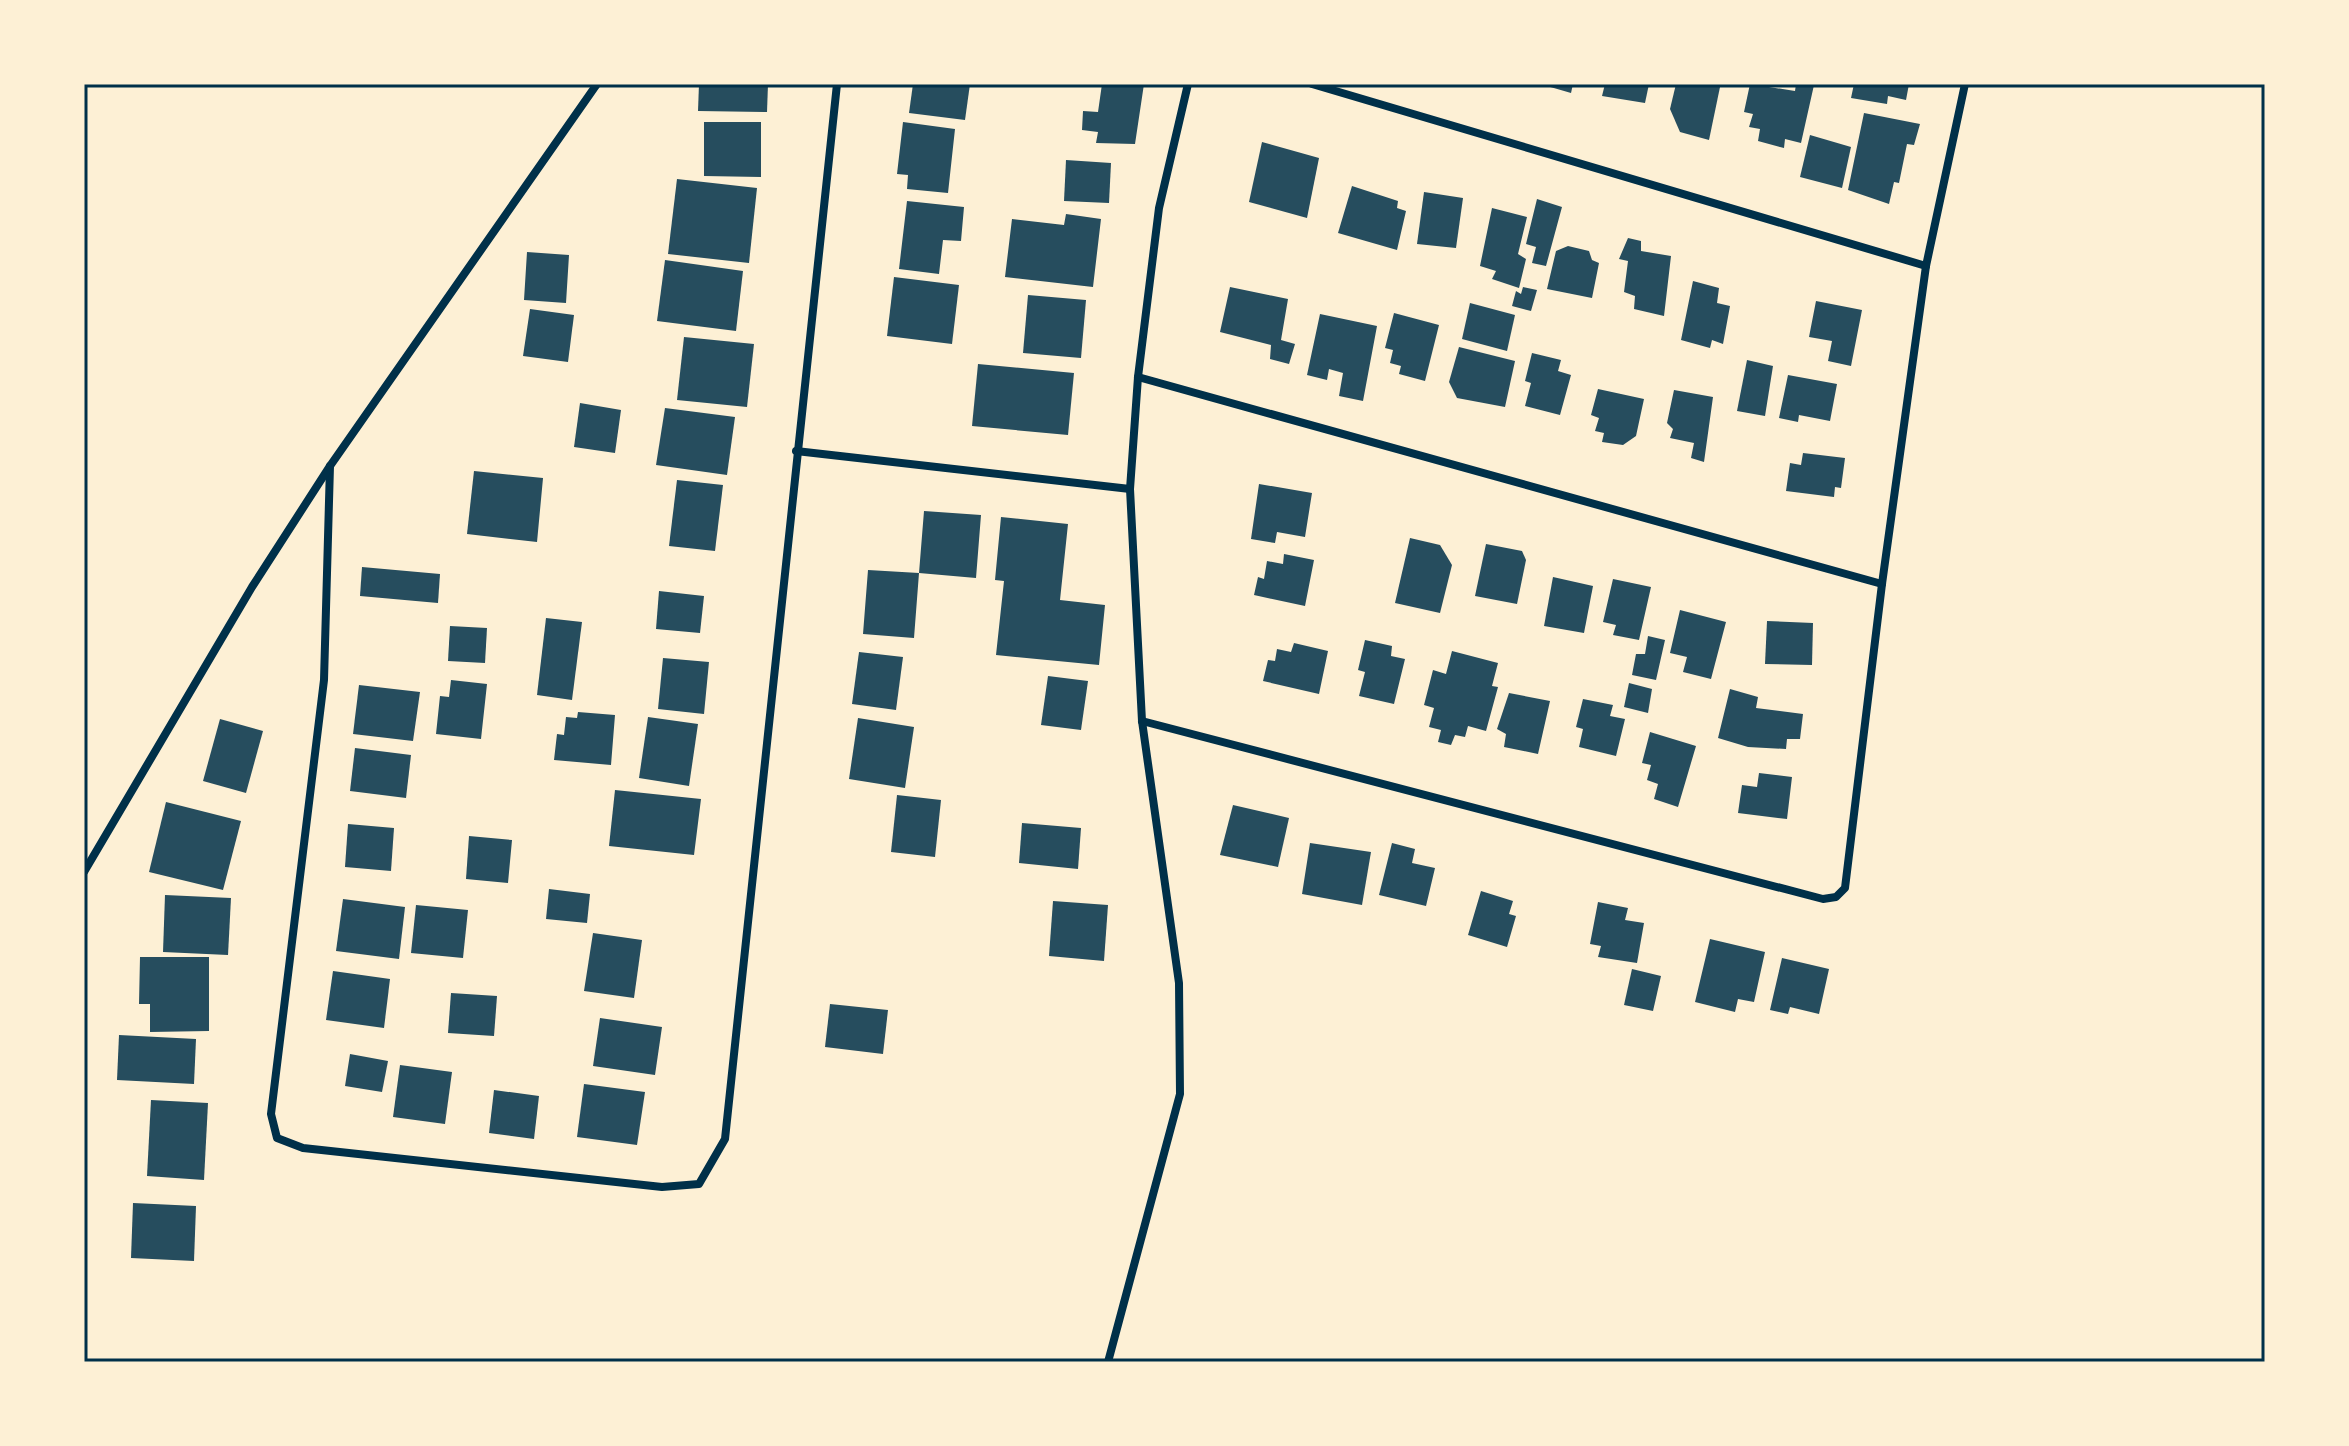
<svg xmlns="http://www.w3.org/2000/svg" width="2349" height="1446" font-family="'Roboto Condensed',sans-serif">
<rect width="100%" height="100%" fill="#fdf0d5"/>
<!-- building -->
<g fill="#264d5e">
<path d="M699,84h69l-1,28 -69,-1z"/>
<path d="M913,84h57l-5,36 -56,-7z"/>
<path d="M1102,84h42l-9,60 -39,-1 2,-11 -16,-2 1,-19 15,1z"/>
<path d="M1540,84h33l-2,9z"/>
<path d="M1605,84h44l-4,19 -43,-7z"/>
<path d="M1676,84l44,3 -11,53 -29,-8 -10,-23z"/>
<path d="M1750,84l45,7 1,-7 18,1 -13,58 -16,-4 -1,9 -26,-7 2,-12 -11,-2 4,-13 -9,-2z"/>
<path d="M1854,84h55l-3,16 -18,-4 -1,8 -36,-6z"/>
<path d="M1864,113l56,11 -6,21 -7,-1 -8,39 -5,-1 -5,22 -41,-14z"/>
<path d="M704,122h57v55l-57,-1z"/>
<path d="M903,122l52,7 -7,64 -41,-4 1,-14 -11,-1z"/>
<path d="M1810,135l41,12 -9,41 -42,-11z"/>
<path d="M1262,142l57,16 -12,60 -58,-16z"/>
<path d="M1066,160l45,3 -2,40 -45,-2z"/>
<path d="M677,179l80,9 -8,75 -81,-9z"/>
<path d="M1352,186l46,15 -1,7 9,3 -9,39 -59,-17z"/>
<path d="M1424,192l39,6 -7,50 -39,-4z"/>
<path d="M1537,199l25,8 -16,59 -14,-3 4,-16 -10,-3z"/>
<path d="M907,201l57,6 -3,34 -18,-1 -4,34 -40,-5z"/>
<path d="M1492,208l35,9 -9,37 8,5 -7,29 -27,-9 4,-8 -16,-5z"/>
<path d="M1066,214l35,5 -8,68 -88,-10 7,-58 52,6z"/>
<path d="M1628,238l13,3v10l30,5 -7,60 -30,-7 1,-13 -11,-4 4,-31 -9,-2z"/>
<path d="M1568,246l21,5 3,9 7,3 -7,35 -45,-9 9,-38z"/>
<path d="M527,252l42,3 -3,48 -42,-3z"/>
<path d="M665,260l78,11 -7,60 -79,-10z"/>
<path d="M894,277l65,8 -7,59 -65,-8z"/>
<path d="M1693,281l26,7 -2,15 13,3 -7,38 -11,-4 -2,8 -29,-8z"/>
<path d="M1230,287l58,12 -7,41 14,4 -6,20 -19,-5 1,-14 -51,-13z"/>
<path d="M1523,287l14,3 -6,21 -19,-5 4,-15 5,3z"/>
<path d="M1028,295l58,5 -5,58 -58,-5z"/>
<path d="M1816,301l46,9 -11,56 -23,-5 4,-20 -23,-4z"/>
<path d="M1470,303l45,12 -8,36 -45,-12z"/>
<path d="M530,309l44,6 -6,47 -45,-6z"/>
<path d="M1394,313l45,12 -14,56 -26,-7 2,-8 -11,-3 3,-13 -8,-2z"/>
<path d="M1320,314l57,12 -14,75 -24,-5 4,-23 -14,-4 -2,11 -20,-5z"/>
<path d="M684,337l70,7 -7,63 -70,-7z"/>
<path d="M1459,347l56,14 -10,46 -48,-9 -8,-16z"/>
<path d="M1532,353l29,7 -3,11 13,4 -11,40 -35,-9 6,-23 -6,-2z"/>
<path d="M1747,360l26,6 -8,50 -28,-5z"/>
<path d="M978,364l96,9 -6,62 -96,-9z"/>
<path d="M1788,375l49,9 -7,37 -31,-6 -1,7 -19,-4z"/>
<path d="M1598,389l46,10 -8,37 -13,9 -21,-3 2,-9 -9,-2 4,-13 -8,-3z"/>
<path d="M1674,390l39,7 -9,65 -13,-4 3,-15 -24,-5 3,-9 -6,-6z"/>
<path d="M580,403l41,7 -6,43 -41,-6z"/>
<path d="M665,408l70,9 -8,58 -71,-10z"/>
<path d="M1803,453l42,5 -4,30 -6,-1 -1,10 -48,-6 4,-28 11,2z"/>
<path d="M474,471l69,7 -6,64 -70,-8z"/>
<path d="M677,480l46,5 -8,66 -46,-5z"/>
<path d="M1259,484l53,9 -7,44 -28,-5 -2,11 -24,-4z"/>
<path d="M924,511l57,4 -5,63 -57,-5 -5,65 -51,-4 5,-64 51,3z"/>
<path d="M1001,517l67,7 -8,76 45,5 -6,60 -103,-10 8,-74 -9,-1z"/>
<path d="M1410,538l30,7 12,20 -12,48 -45,-10z"/>
<path d="M1486,544l36,7 4,9 -9,44 -42,-8z"/>
<path d="M1284,554l30,6 -9,46 -51,-11 4,-18 6,2 3,-18 16,3z"/>
<path d="M362,567l78,7 -2,29 -78,-7z"/>
<path d="M1553,577l40,9 -9,47 -40,-7z"/>
<path d="M1613,579l38,8 -12,53 -26,-5 3,-10 -13,-3z"/>
<path d="M659,591l45,5 -4,37 -44,-4z"/>
<path d="M1680,610l46,12 -15,57 -28,-7 4,-15 -17,-4z"/>
<path d="M546,618l36,4 -10,78 -35,-5z"/>
<path d="M1767,621l46,2 -1,42 -47,-1z"/>
<path d="M450,626l37,2 -2,35 -37,-2z"/>
<path d="M1648,636l17,4 -9,40 -24,-5 4,-21h9z"/>
<path d="M1365,640l27,6 -1,10 14,3 -11,45 -35,-8 6,-24 -7,-2z"/>
<path d="M1294,643l34,8 -9,43 -56,-13 5,-21 7,1 2,-12 14,3z"/>
<path d="M1452,651l46,12 -6,23 6,1 -12,44 -18,-5 -3,11 -10,-2 -4,10 -13,-3 3,-12 -12,-3 5,-19 -10,-3 9,-35 13,4z"/>
<path d="M859,652l44,5 -7,53 -44,-6z"/>
<path d="M663,658l46,4 -5,52 -46,-5z"/>
<path d="M1048,676l40,5 -7,49 -40,-5z"/>
<path d="M451,680l36,4 -6,55 -45,-5 4,-38 9,1z"/>
<path d="M1629,683l23,6 -4,24 -24,-6z"/>
<path d="M359,685l61,7 -7,49 -60,-7z"/>
<path d="M1730,689l28,8 -2,11 47,6 -3,25h-13l-1,10 -38,-2 -30,-9z"/>
<path d="M1509,693l41,8 -12,53 -34,-7 2,-13 -9,-5z"/>
<path d="M1583,699l30,6 -3,11 15,3 -9,37 -37,-9 4,-18 -7,-2z"/>
<path d="M578,712l37,3 -4,50 -57,-5 3,-26 7,1 2,-18 11,1z"/>
<path d="M648,717l50,7 -9,62 -50,-8z"/>
<path d="M858,718l56,9 -9,61 -56,-9z"/>
<path d="M220,719l43,12 -17,62 -43,-12z"/>
<path d="M1650,732l46,14 -18,61 -24,-8 4,-15 -11,-4 4,-15 -9,-2z"/>
<path d="M355,748l56,7 -5,43 -56,-7z"/>
<path d="M1759,773l33,4 -5,42 -49,-6 4,-28 15,2z"/>
<path d="M615,790l86,9 -7,56 -85,-9z"/>
<path d="M897,795l44,5 -6,57 -44,-5z"/>
<path d="M166,802l75,19 -18,69 -74,-18z"/>
<path d="M1233,805l56,13 -11,49 -58,-12z"/>
<path d="M1022,823l59,5 -3,41 -59,-6z"/>
<path d="M348,824l46,4 -3,43 -46,-4z"/>
<path d="M469,836l43,4 -4,43 -42,-4z"/>
<path d="M1310,843l61,9 -9,53 -60,-11z"/>
<path d="M1392,843l23,6 -3,14 23,5 -9,38 -47,-11z"/>
<path d="M549,889l41,5 -3,29 -41,-4z"/>
<path d="M1481,891l32,10 -4,13 7,2 -9,31 -39,-12z"/>
<path d="M165,895l66,3 -3,57 -65,-3z"/>
<path d="M343,899l62,8 -6,52 -63,-8z"/>
<path d="M1053,901l55,4 -4,56 -55,-5z"/>
<path d="M1598,902l30,6 -3,12 19,3 -7,40 -39,-6 3,-11 -11,-2z"/>
<path d="M416,905l52,5 -5,48 -52,-5z"/>
<path d="M593,933l49,7 -8,58 -50,-7z"/>
<path d="M1710,939l55,13 -11,50 -16,-3 -3,13 -40,-10z"/>
<path d="M140,957h69v74l-59,1v-28h-11z"/>
<path d="M1782,958l47,11 -10,45 -29,-7 -2,7 -18,-4z"/>
<path d="M1632,969l29,7 -8,35 -29,-6z"/>
<path d="M333,971l57,8 -6,49 -58,-8z"/>
<path d="M451,993l46,3 -3,40 -46,-3z"/>
<path d="M830,1004l58,6 -5,44 -58,-7z"/>
<path d="M600,1018l62,9 -7,48 -62,-9z"/>
<path d="M119,1035l77,4 -2,45 -77,-4z"/>
<path d="M350,1054l38,7 -6,31 -37,-6z"/>
<path d="M400,1065l52,7 -7,52 -52,-7z"/>
<path d="M584,1084l61,8 -8,53 -60,-8z"/>
<path d="M494,1090l45,6 -5,43 -45,-6z"/>
<path d="M151,1100l57,3 -4,77 -57,-4z"/>
<path d="M133,1203l63,3 -2,55 -63,-3z"/>
</g>
<g fill="none" stroke-linecap="round" stroke-linejoin="round">
<!-- minor -->
<g stroke="#003049" stroke-width="8">
<path d="M1312,84l614,182"/>
<path d="M1138,377l744,207"/>
<path d="M796,451l334,38"/>
<path d="M330,466l-6,214 -53,434 6,24 26,10 359,39 37,-3 26,-45 112,-1055"/>
<path d="M1142,721l681,178 13,-2 9,-9 37,-304 44,-318 39,-182"/>
<path d="M84,872l168,-285 78,-121 267,-382"/>
<path d="M1108,1362l72,-268 -1,-111 -37,-262 -12,-232 8,-112 21,-169 29,-124"/>
</g>
</g>
<!-- border -->
<rect width="2349" height="1446" fill="none" stroke="#fdf0d5" stroke-width="172"/>
<rect x="86" y="86" width="2177" height="1274" fill="none" stroke="#003049" stroke-width="3"/>
</svg>
